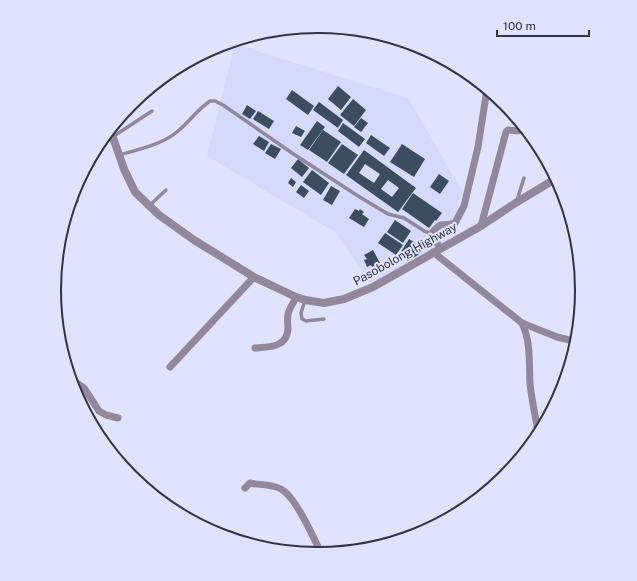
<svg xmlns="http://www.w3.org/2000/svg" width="637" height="581" font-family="'Public Sans',sans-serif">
<rect width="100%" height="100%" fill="#dfe3ff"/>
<!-- built -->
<path fill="#d5d9fc" d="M235,44l173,54 54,93 -14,51 -77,42 -36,-52 -128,-76z"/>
<!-- building -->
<g fill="#3b4d5f" fill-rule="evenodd">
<path d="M338,86l13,11 -10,13 -13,-11z"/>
<path d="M292,90l22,16 -6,9 -22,-16z"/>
<path d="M353,99l13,11 -12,16 -14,-11z"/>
<path d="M319,102l24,18 -5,8 -25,-18z"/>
<path d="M247,105l9,6 -6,8 -8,-5z"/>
<path d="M258,111l16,10 -5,8 -16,-10z"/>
<path d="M361,118l7,5 -7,9 -7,-5z"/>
<path d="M317,121l8,6 -17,23 -8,-5z"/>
<path d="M343,123l22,16 -6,8 -21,-16z"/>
<path d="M296,126l9,5 -4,6 -9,-4z"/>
<path d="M323,130l18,12 -14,20 -18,-12z"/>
<path d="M371,135l19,13 -6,8 -18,-13z"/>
<path d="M259,136l10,6 -5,9 -11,-7z"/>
<path d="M271,144l10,5 -6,10 -10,-6z"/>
<path d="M342,144l16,11 -14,19 -16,-11z"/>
<path d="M402,144l23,15 -11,18 -24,-15z"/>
<path d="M364,150l52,38 -18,24 -52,-37zM365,164l15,10 -6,9 -15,-10zM388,180l11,8 -7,9 -11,-8z"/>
<path d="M298,159l11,9 -7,9 -11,-9z"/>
<path d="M312,170l17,13 -8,12 -18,-13z"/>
<path d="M439,174l10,7 -9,13 -10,-7z"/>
<path d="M291,178l5,4 -3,5 -5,-4z"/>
<path d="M301,185l8,6 -5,7 -8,-6z"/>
<path d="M331,186l9,5 -8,14 -9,-5z"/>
<path d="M413,193l29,20 -6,8 -1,-1 -6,8 -27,-19z"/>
<path d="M355,209l4,2 1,-2 4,3 -2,2 7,5 -5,8 -15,-9z"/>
<path d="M395,220l16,11 -8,12 -16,-11z"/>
<path d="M454,227l2,5 -5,2 -2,-5z"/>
<path d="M385,233l18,12 -7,10 -18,-12z"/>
<path d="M409,239l14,9 -5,7 -10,6 -9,-6z"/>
<path d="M373,250l7,13 -8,4 -1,-2 -4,2 -3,-7 3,-1 -3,-4z"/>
</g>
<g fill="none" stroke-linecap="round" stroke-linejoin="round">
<!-- service -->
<g stroke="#93889b" stroke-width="3.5">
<path d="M114,136l38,-25"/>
<path d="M120,155c19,-6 42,-10 58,-24 11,-9 20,-22 32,-30h5l8,4 69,48 66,43 30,18 16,4 22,14 6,1"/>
<path d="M517,200l7,-22"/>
<path d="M150,205l16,-15"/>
<path d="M305,300l-4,13 1,6 4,2 18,-2"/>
</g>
<!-- minor -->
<g stroke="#93889b" stroke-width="7">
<path d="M86,168l25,-36"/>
<path d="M72,198l3,3"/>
<path d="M481,226l25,-94 2,-2 10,1 3,-3 1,-4"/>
<path d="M440,249l-8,-16c12,-14 9,-5 23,-10l9,-17 14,-59 9,-58"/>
<path d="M433,252l89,71c9,19 7,40 8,61 2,18 6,35 9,53"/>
<path d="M522,323l35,14 21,5"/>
<path d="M255,348c13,-1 31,0 33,-18 0,-5 -1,-10 0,-16 1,-5 6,-12 8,-17"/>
<path d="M170,367l84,-90"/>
<path d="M70,378l14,10 15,23 7,4 12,3"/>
<path d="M245,488l5,-5c9,2 22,1 31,6 15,8 33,50 41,66"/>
</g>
<!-- tertiary -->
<path stroke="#93889b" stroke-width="8" d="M110,129l14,40 11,23 24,23 35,25 60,37 42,20 9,3 19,3 20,-4 29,-12 108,-61 36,-24 40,-24"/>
</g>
<g text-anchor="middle" stroke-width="4" stroke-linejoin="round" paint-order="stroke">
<!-- street labels -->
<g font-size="12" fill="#33343f" stroke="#dfe3ff">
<text transform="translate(405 254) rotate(-29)" y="4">Pasobolong Highway</text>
</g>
</g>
<!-- crop -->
<path d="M0 0H637V581H0ZM61 290a257 257 0 1 1 514 0a257 257 0 1 1-514 0Z" fill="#dfe3ff" fill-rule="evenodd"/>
<path fill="none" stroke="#33343f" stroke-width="2" d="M61 290a257 257 0 1 1 514 0a257 257 0 1 1-514 0Z"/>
<!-- scale -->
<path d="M497 30v6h92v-6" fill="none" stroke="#33343f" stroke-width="2"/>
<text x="503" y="30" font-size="12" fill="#33343f" stroke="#dfe3ff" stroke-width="3" paint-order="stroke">100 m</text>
</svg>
